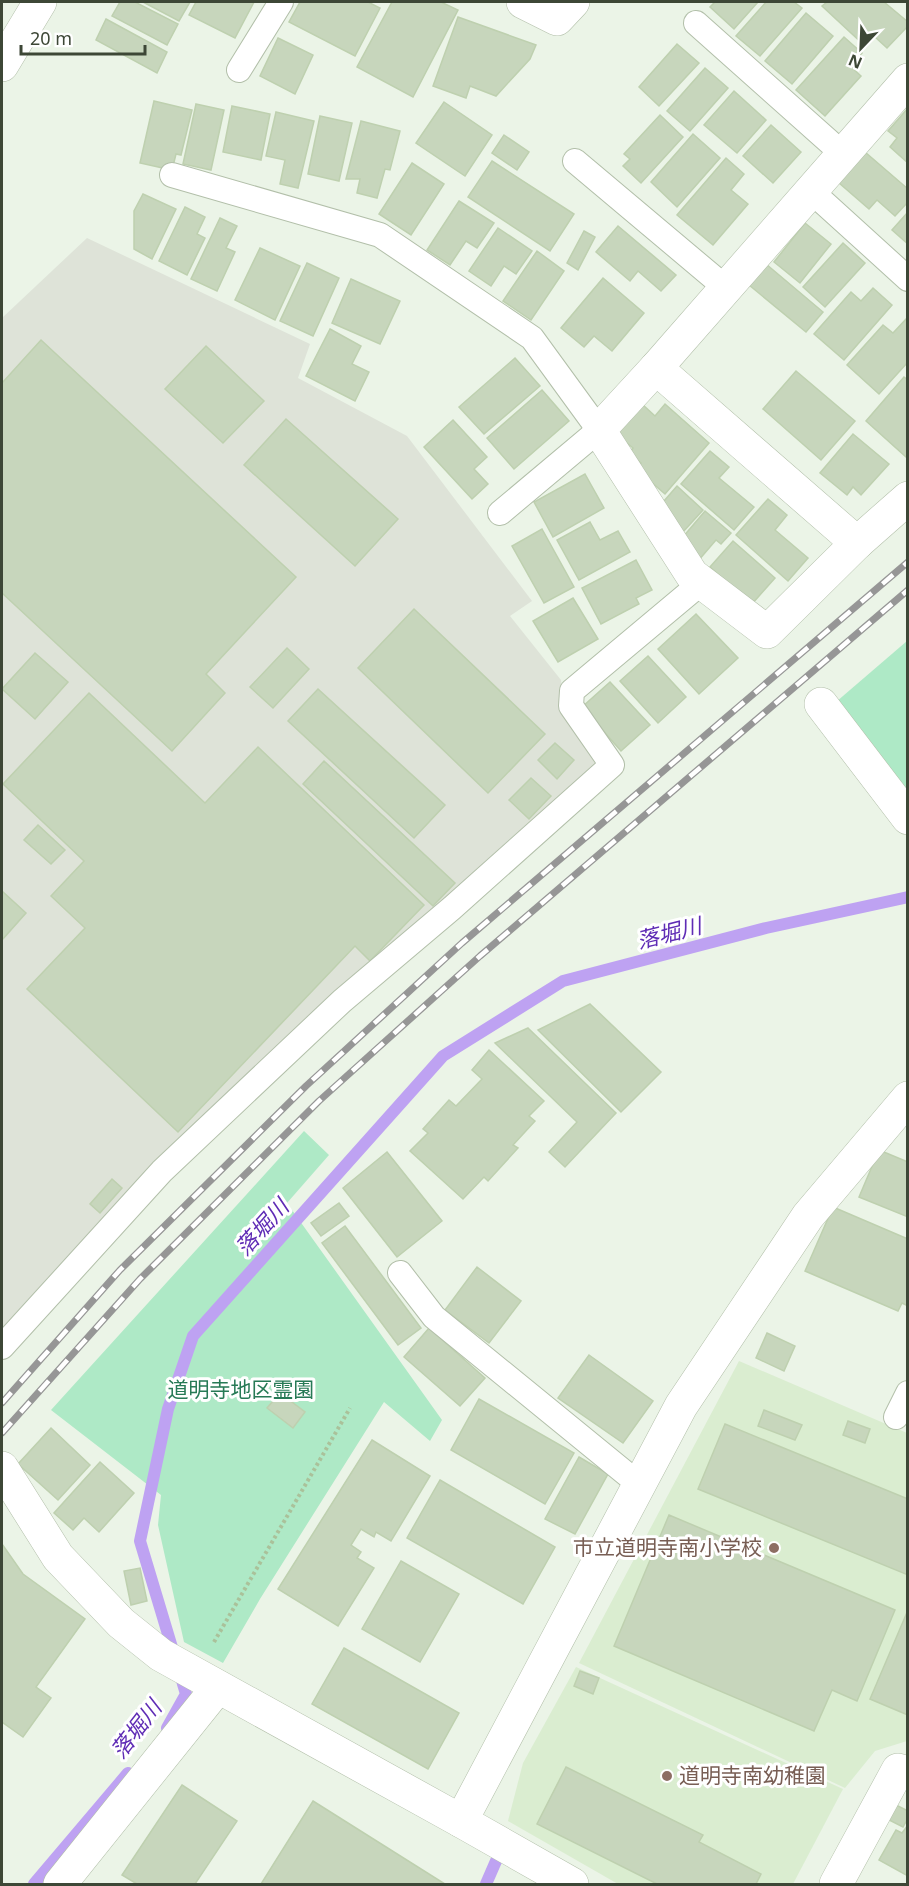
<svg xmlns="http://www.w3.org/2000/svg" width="909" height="1886" font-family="'Noto Sans','Noto Sans JP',sans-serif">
<rect width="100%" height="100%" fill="#ebf4e7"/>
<!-- industrial -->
<path fill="#dee3d8" d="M87,238l223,106 -12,34 109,58 125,165 -22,15 51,64 2,21 41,61 -602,574v-1018z"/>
<!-- education -->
<g fill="#daedd0">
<path d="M739,1361l168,72v308l-32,10 -30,37 -266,-125z"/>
<path d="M576,1667l267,122 -50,95h-175l-110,-63 15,-58z"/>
</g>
<!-- green -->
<g fill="#aee9c6">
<path d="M907,641v151l-71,-90z"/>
<path d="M304,1131l25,24 -42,48 155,217 -12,21 -46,-39 -124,197 -37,64 -39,-21 -26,-117 3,-30 -110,-85z"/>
</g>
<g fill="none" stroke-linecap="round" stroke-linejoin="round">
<!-- stream -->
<g stroke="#bea2f2" stroke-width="12">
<path d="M167,1728l19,-34 -46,-153 28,-132 25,-73 250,-280 120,-75 203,-53 142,-31"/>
<path d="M34,1884l94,-111"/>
<path d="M486,1884l10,-23"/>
</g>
</g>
<!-- building -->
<g fill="#c7d6bc" stroke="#bed0af" stroke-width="1.5">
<path d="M120,2h15l43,22 -11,21 -55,-29z"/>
<path d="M143,2h47l-11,19z"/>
<path d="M196,2h58l-19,36 -46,-23z"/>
<path d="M300,2h68l12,6 -25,48 -66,-34z"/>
<path d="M392,2h49l17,8 -45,87 -56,-30z"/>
<path d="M715,2h43l-24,27 -24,-22z"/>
<path d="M766,2h28l8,6 -42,48 -24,-20z"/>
<path d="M827,2h57l24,20v4l-21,22 -12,-11 -9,10 -44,-41z"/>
<path d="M806,13l27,23 -41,48 -27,-23z"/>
<path d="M458,17l78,28 -6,14 -34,37 -26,-10 -4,12 -33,-12z"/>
<path d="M106,19l61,33 -10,21 -61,-33z"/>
<path d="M844,37l18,16 -12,13 11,10 -36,40 -29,-26z"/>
<path d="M278,38l35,17 -18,39 -35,-18z"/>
<path d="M677,44l22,19 -40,43 -20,-19z"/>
<path d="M705,68l23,20 -38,43 -23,-20z"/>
<path d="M734,91l32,29 -29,33 -33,-28z"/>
<path d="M154,101l38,9 -11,45 -5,-1 -4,16 -32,-7z"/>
<path d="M444,102l48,33 -27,41 -49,-33z"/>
<path d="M196,104l28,6 -13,60 -28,-6z"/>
<path d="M232,106l38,8 -9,46 -38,-8z"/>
<path d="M908,108v55l-18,-16 7,-9 -9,-7z"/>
<path d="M276,112l38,9 -16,67 -18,-4 5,-24 -19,-4z"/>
<path d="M660,115l23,22 -42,46 -18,-17 7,-7 -6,-5z"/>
<path d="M320,116l32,7 -13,58 -31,-7z"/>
<path d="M361,121l39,10 -10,39 -5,-1 -8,29 -20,-5 3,-14h-14z"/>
<path d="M771,125l30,27 -28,31 -30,-27z"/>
<path d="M693,134l27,24 -43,49 -26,-25z"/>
<path d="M504,135l25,17 -12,18 -25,-17z"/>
<path d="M865,152l43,37v13l-13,14 -18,-16 -8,9 -30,-26z"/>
<path d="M726,158l18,16 -13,16 17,14 -35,41 -36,-30z"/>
<path d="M492,161l82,53 -24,37 -82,-54z"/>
<path d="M412,163l32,21 -33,51 -32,-21z"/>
<path d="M143,194l33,15 -24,50 -18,-10v-38z"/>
<path d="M459,201l35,22 -17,25 -11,-7 -16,24 -23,-15z"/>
<path d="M185,207l20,10 -8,17 8,4 -18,37 -28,-14z"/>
<path d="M908,212v32l-16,-14z"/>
<path d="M220,218l17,8 -11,22 9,4 -18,39 -26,-12z"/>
<path d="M805,223l26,21 -31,39 -26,-21z"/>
<path d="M618,226l58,49 -15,16 -23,-20 -8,10 -34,-29z"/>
<path d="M498,228l34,23 -16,23 -12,-8 -13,20 -22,-15z"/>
<path d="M584,231l11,6 -17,33 -11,-7z"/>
<path d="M843,243l22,20 -40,44 -22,-20z"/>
<path d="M260,248l40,18 -25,54 -40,-20z"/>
<path d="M537,251l27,20 -33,49 -28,-19z"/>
<path d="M307,263l32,15 -26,58 -33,-15z"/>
<path d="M766,264l57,48 -17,20 -57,-47z"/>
<path d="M603,278l41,35 -32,38 -18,-15 -10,11 -23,-19z"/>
<path d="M351,279l49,22 -20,43 -48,-21z"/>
<path d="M873,288l19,17 -48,55 -30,-26 37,-42 10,9z"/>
<path d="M908,317v45l-29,32 -32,-29 36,-40 10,8z"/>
<path d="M330,329l31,17 -9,18 17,8 -14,29 -49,-25z"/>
<path d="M41,340l255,237 -90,97 19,19 -53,58 -170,-158v-210z"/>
<path d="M206,346l58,55 -41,42 -58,-54z"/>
<path d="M515,358l25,28 -56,48 -25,-27z"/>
<path d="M796,371l59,50 -34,39 -58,-51z"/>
<path d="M904,377l4,3v75l-2,2 -40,-36z"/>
<path d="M542,390l27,31 -55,48 -27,-31z"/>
<path d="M642,404l13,12 10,-12 44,39 -44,51 -29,-25 5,-6 -12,-10 4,-5 -17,-14z"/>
<path d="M286,419l112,100 -43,47 -111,-101z"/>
<path d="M453,420l34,37 -13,12 14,15 -16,15 -48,-52z"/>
<path d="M853,434l36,30 -28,31 -8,-8 -6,8 -27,-22z"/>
<path d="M710,451l19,16 -10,11 35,29 -20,23 -53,-46z"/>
<path d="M585,474l19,34 -51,29 -19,-35z"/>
<path d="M677,486l26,24 -20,22 -26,-23z"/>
<path d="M768,499l19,16 -12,15 33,28 -20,23 -52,-46z"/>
<path d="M705,511l26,22 -10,11 -5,-4 -18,21 -21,-17z"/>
<path d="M590,522l10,18 18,-9 12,21 -51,28 -22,-40z"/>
<path d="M542,529l32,58 -30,16 -32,-57z"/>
<path d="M733,541l42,37 -23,26 -42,-37z"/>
<path d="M636,560l16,30 -16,8 3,6 -38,20 -19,-36z"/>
<path d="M573,598l25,41 -40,23 -25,-41z"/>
<path d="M414,609l131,125 -57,59 -130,-125z"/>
<path d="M696,614l42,44 -39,36 -41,-45z"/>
<path d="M287,648l22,21 -36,39 -23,-21z"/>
<path d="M35,653l33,29 -33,37 -33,-30z"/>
<path d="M648,656l38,41 -28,26 -38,-42z"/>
<path d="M610,682l40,43 -29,26 -39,-44z"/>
<path d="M318,689l127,116 -31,33 -126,-117z"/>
<path d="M89,693l116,110 53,-56 166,158 -54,56 -15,-15 -177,186 -151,-143 58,-61 -34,-32 33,-35 -81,-77z"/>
<path d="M555,743l19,17 -17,19 -19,-19z"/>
<path d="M324,761l131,122 -22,23 -130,-122z"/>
<path d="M531,778l20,18 -22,23 -20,-19z"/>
<path d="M38,825l27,25 -14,14 -27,-24z"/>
<path d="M2,891l24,22 -24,27z"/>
<path d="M590,1004l71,68 -40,40 -83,-82z"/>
<path d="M528,1028l88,85 -51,54 -16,-15 28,-30 -82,-79z"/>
<path d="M489,1050l55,51 -15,15 6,5 -22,24 5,3 -30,33 -4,-4 -21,22 -53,-48 18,-18 -5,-4 26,-29 7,6 26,-27 -10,-9z"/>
<path d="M879,1150l29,12v55l-49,-20z"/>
<path d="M387,1152l55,69 -45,36 -54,-69z"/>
<path d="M112,1179l10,9 -22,25 -10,-9z"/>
<path d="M339,1203l10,13 -28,20 -10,-13z"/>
<path d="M833,1207l75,32v67l-6,-3 -4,8 -93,-40z"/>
<path d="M345,1226l76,102 -23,17 -76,-102z"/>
<path d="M477,1267l44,34 -32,42 -44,-33z"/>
<path d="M429,1328l56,50 -25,28 -56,-49z"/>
<path d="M767,1333l28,13 -11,25 -28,-13z"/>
<path d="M589,1355l64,46 -30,42 -65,-45z"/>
<path d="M280,1393l25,19 -12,16 -26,-20z"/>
<path d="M479,1399l95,54 -29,51 -94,-54z"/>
<path d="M764,1410l38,15 -7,15 -37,-14z"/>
<path d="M848,1421l22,8 -5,14 -22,-8z"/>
<path d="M725,1424l183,75v76l-210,-86z"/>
<path d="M51,1428l39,37 -32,35 -40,-36z"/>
<path d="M372,1440l58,36 -39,65 -15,-9 -2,5 -13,-8 -10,16 10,7 -4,6 17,10 -36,58 -60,-37z"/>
<path d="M579,1457l29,17 -33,60 -30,-15z"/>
<path d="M100,1462l34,31 -35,39 -15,-14 -11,12 -19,-17z"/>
<path d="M440,1480l115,67 -32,57 -116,-66z"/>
<path d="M669,1515l226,95 -38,91 -25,-11 -18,41 -200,-85z"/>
<path d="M2,1544l21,30 62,45 -49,68 15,11 -28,39 -21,-15z"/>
<path d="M401,1561l58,33 -39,68 -58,-33z"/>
<path d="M140,1568l7,33 -16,4 -7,-34z"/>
<path d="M908,1610v105l-38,-16z"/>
<path d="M344,1648l115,65 -31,56 -116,-65z"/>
<path d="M580,1671l19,7 -6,16 -19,-8z"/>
<path d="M566,1767l137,68 -4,7 62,32 -5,10h-99l-120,-60z"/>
<path d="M182,1785l55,36 -42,63h-58l-15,-9z"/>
<path d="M313,1801l132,83h-184z"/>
<path d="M894,1804l14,7v7l-5,9 -16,-8z"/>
<path d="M908,1825v51l-29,-16 17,-30 6,3z"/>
</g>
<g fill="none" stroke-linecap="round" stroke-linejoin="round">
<defs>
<g id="service">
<path d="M696,23l147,131"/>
<path d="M239,70l42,-68"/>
<path d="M575,161l151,127"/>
<path d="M172,175l208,60 152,103 67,92 -99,83"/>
<path d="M811,191l97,88"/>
<path d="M400,1273l34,44 206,168"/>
<path d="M2,1347l160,-176 180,-170 110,-93 160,-143 -41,-59 1,-15 129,-108"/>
<path d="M896,1417l12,-24"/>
</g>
<g id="minor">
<path d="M523,2l34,17 16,-17"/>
<path d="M656,368l201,175 51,-45"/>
<path d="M857,543l-90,89 -75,-57 -93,-145 57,-62 252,-288"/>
<path d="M821,704l87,114"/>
<path d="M2,1468l56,89 63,66 40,32 300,166 111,63"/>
<path d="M461,1821l220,-415 127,-190 100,-118"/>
<path d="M60,1884l158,-197"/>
<path d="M836,1884l62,-114 10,3"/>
</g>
<path id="tertiary" d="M2,65l38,-63"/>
</defs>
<!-- service casing -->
<use href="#service" stroke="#b2bfa9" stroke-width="26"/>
<!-- minor casing -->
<use href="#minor" stroke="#b2bfa9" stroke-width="34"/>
<!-- tertiary casing -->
<use href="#tertiary" stroke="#b2bfa9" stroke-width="34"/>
<!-- path -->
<path stroke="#aac19a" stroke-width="4" stroke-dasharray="3 3" stroke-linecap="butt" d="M214,1642l136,-234"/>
<!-- service -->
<use href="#service" stroke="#fff" stroke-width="24"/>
<!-- minor -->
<use href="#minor" stroke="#fff" stroke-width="33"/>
<!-- tertiary -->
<use href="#tertiary" stroke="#fff" stroke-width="33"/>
<defs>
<g id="rail">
<path d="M2,1403l118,-133 186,-184 156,-143 446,-381"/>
<path d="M2,1433l138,-154 179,-178 161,-145 428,-366"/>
</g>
</defs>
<!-- rail casing -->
<use href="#rail" stroke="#969696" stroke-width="7"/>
<!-- rail -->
<use href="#rail" stroke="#fff" stroke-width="4.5" stroke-dasharray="14" stroke-linecap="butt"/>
</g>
<!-- markers -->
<g fill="#8d6e63" stroke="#fff" stroke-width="2">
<circle cx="774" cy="1548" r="6"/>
<circle cx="667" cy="1776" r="6"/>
</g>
<g text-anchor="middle" stroke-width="6" stroke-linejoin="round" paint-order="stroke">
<!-- park labels -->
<g font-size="21" fill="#277a56" stroke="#fff">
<text x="241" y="1397">道明寺地区霊園</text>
</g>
<!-- education labels -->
<g font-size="21" fill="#785e54" stroke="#fff" text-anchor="end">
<text x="762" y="1555">市立道明寺南小学校</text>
<text x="679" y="1783" text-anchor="start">道明寺南幼稚園</text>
</g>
<!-- water labels -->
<g font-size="22" font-style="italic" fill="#5f2cb5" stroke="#fff">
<text transform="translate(669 933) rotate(-14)" y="8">落堀川</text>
<text transform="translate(262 1227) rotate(-48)" y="8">落堀川</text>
<text transform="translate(136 1729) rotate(-52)" y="8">落堀川</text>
</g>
</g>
<!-- border -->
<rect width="909" height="1886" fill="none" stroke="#3d4736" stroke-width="6"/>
<!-- north arrow -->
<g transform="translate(861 48) rotate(203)" stroke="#ffffff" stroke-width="4.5" paint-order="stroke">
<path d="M0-4.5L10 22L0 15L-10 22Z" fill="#3d4736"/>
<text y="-9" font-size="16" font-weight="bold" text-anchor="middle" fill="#3d4736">N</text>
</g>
<!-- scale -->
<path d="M21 45v9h124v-9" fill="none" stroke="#3d4736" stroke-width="3"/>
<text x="30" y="45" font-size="18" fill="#3d4736" stroke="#ffffff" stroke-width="4.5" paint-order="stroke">20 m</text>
</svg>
